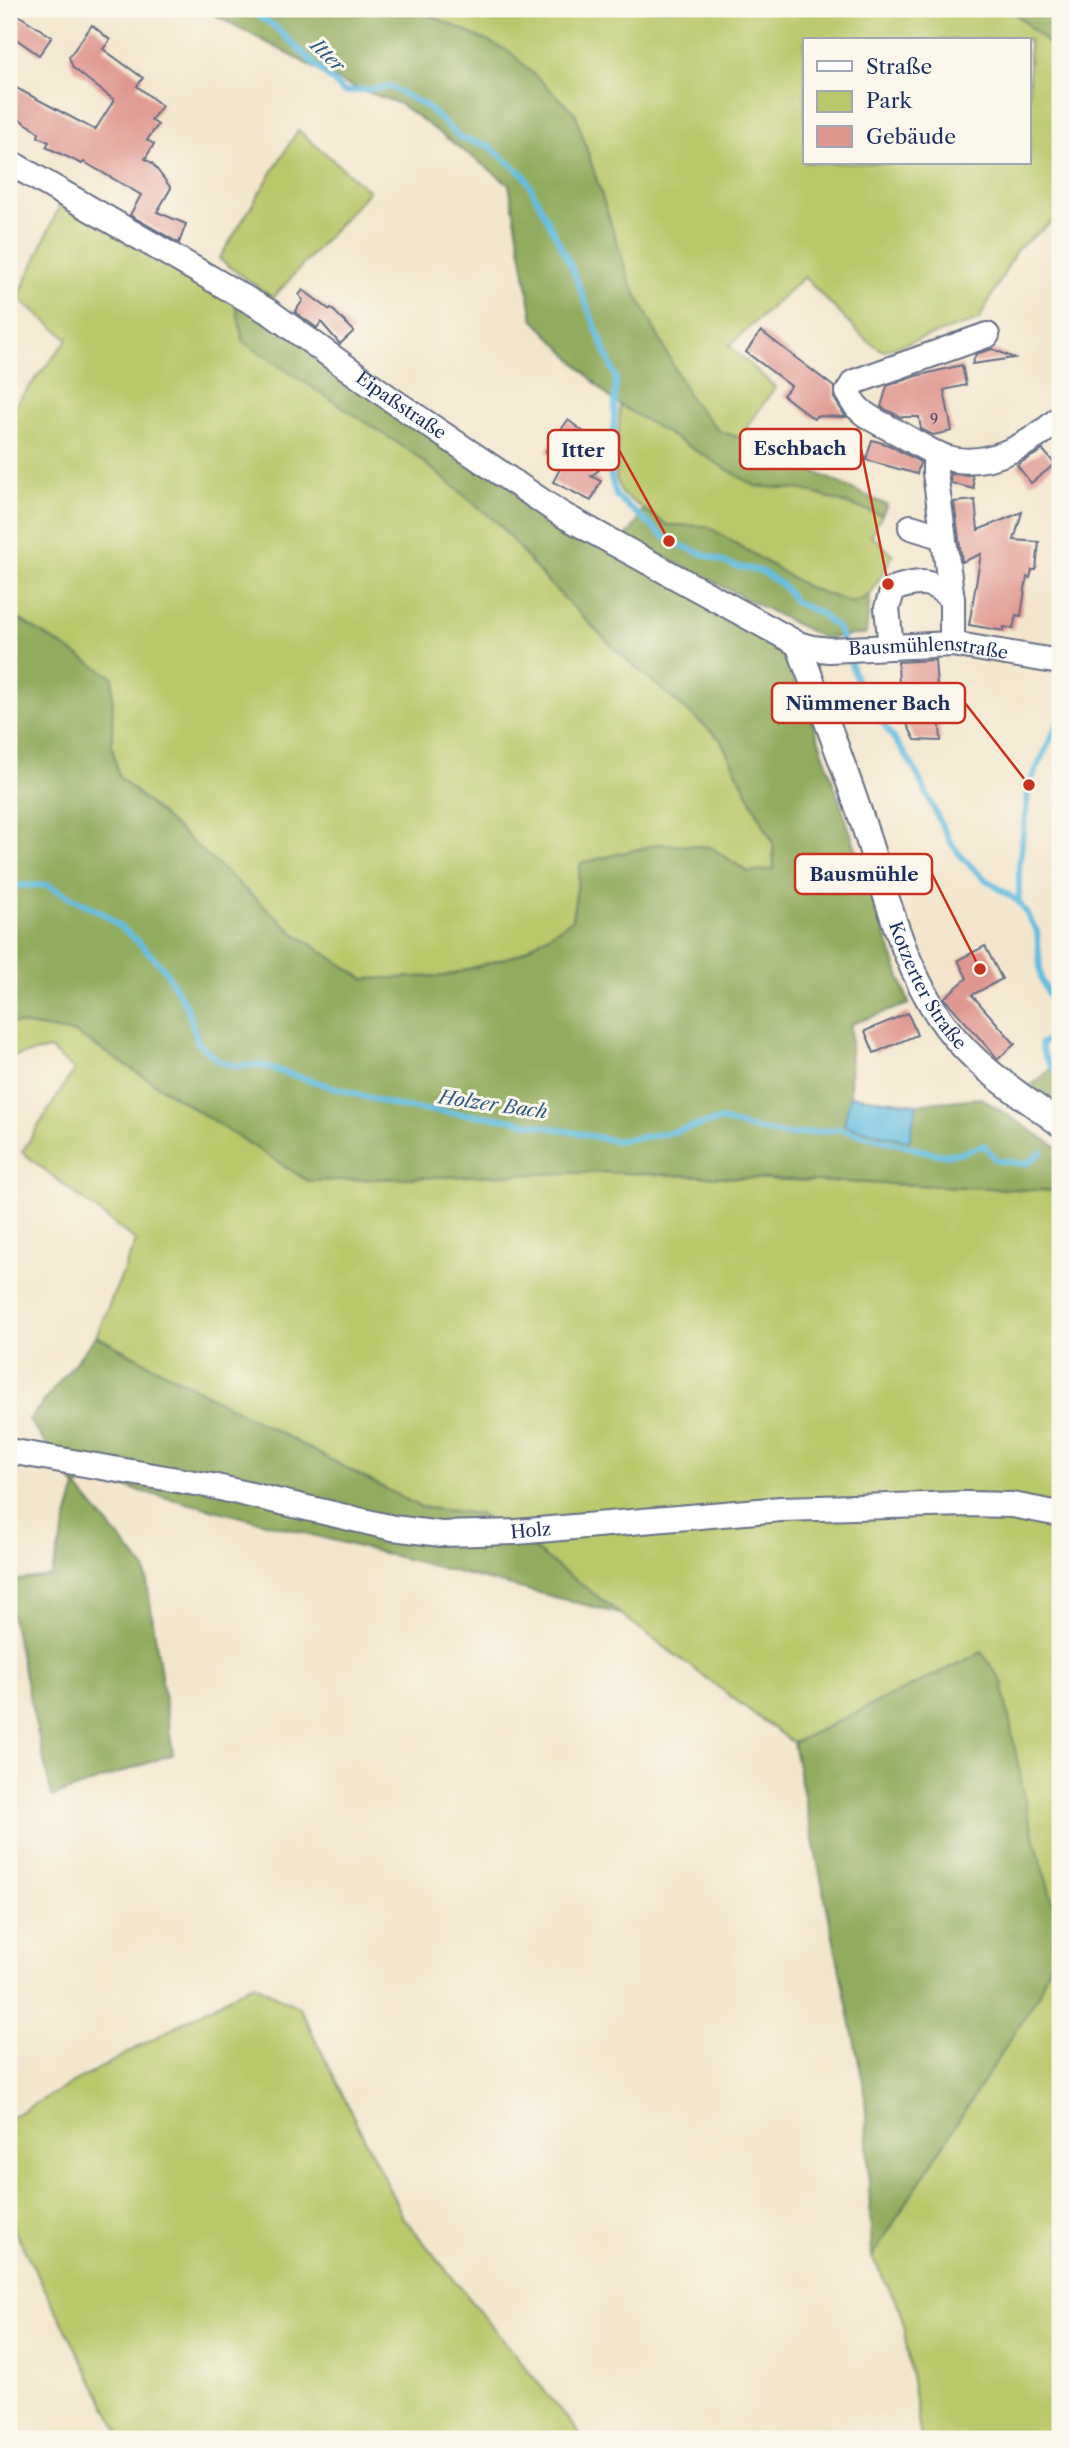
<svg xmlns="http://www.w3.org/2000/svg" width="1069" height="2448" font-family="'Libre Caslon Text',serif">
<rect width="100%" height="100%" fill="#fbf7ec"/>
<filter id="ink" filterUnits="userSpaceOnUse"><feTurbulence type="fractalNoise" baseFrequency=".0143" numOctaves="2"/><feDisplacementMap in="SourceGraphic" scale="14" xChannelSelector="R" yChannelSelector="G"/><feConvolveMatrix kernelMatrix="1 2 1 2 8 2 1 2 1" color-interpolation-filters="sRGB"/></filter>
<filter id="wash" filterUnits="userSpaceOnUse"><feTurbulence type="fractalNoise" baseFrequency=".00686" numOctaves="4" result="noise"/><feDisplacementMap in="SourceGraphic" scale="28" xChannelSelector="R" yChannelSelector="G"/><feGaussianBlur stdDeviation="1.57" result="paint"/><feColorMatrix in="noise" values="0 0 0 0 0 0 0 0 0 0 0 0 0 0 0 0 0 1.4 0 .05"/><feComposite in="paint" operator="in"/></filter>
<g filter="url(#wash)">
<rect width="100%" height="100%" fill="#f3e6cd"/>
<!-- green -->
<g fill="#b9c86b" stroke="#6a7c64" stroke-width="2" fill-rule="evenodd">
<path d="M417,9h594l49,46v161l-43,33 -38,71 -96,31 -18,-12 -61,-62 -75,69 46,41 -35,51 -21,-7 -28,-31 -62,-120 -54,-167zM805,40h224v123h-224z"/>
<path d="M298,130l71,61 -96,107 -54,-39z"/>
<path d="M61,203l174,98 179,153 85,70 45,54 76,75 100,86 53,104 1,27 -25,2 -39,-25 -51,-3 -78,19 -9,57 -53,34 -74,22 -81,3 -70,-46 -175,-156 -7,-29 1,-71 -104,-64v-201l59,-73 -50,-41z"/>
<path d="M620,405l135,81 49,4 78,25 -11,20 22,20 -23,40 -18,8 -45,-16 -100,-61 -40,-1 -45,-31 -6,-16z"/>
<path d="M9,1022l66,11 233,148 293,-9 459,19v1248h-139l-20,-128 -29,-54 165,-260 15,-39 4,-44 -74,-262 -189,91 -258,-193 -56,-36 -59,-7 -324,-171 40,-95 -114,-89 52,-82 -24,-21 -41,8z"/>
<path d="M253,1984l47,24 103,209 181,222h-461l-114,-219v-102z"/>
</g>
<!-- forest -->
<g fill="#92ac5f" stroke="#566e5e" stroke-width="2">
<path d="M204,9h213l92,42 66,62 54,167 62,120 28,31 21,7 147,67 -5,10 -78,-25 -49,-4 -135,-81 -12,-9 -75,-77 -24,-135 -109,-80 -57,-21z"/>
<path d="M1011,9h49v46z"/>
<path d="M235,301l552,346 122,357 -58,20 -1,72 67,8 64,-6 79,51v42l-459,-19 -293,9 -233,-148 -66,-11v-409l104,64 -1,70 7,30 175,156 70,46 81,-3 74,-22 53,-34 9,-57 78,-19 51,3 38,25 26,-3 -1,-26 -53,-104 -100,-85 -76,-76 -45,-54 -85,-70 -171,-112z"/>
<path d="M643,509l24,16 40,1 100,61 45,16 18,-8 -4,39 -43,4 -197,-101 10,-13z"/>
<path d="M1060,1061v51l-33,-23z"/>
<path d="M96,1336l324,171 58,7 57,36 86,64 -528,-135 -16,8 68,82 28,185 -121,43 -43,-192v-24l42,-5 25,-89 -47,-67z"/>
<path d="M982,1652l20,30 26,133 28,99 -4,44 -15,39 -165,260 -7,-165 -72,-349z"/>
</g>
<!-- water -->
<path fill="#63bde1" stroke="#3f76a0" stroke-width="2" d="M850,1096l67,8 -8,37 -65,-16z"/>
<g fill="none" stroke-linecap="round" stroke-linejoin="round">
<!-- stream -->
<g stroke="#63bde1" stroke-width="6">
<path d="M246,9l27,16 71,67 46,-5 36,19 34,32 29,8 36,30 46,90 45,112 -5,99 5,19 53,45 65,25 27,5 21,14 13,17 25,11 19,17 5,15"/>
<path d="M848,655l8,24 16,29 41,58 36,74 11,15 22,22 37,25 18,29 4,48 14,29 5,5"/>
<path d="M9,886l38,-1 57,29 30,24 29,29 24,40 11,36 22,19 17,4 22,-1 141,42 108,12 108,22 52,-8 53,-13 28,8 39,7 51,-6 102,26 20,-2 23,-8 12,15 30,4 16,-12"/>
<path d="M1019,902v-35l10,-82 31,-66"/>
<path d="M1060,1039h-7l-12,4c2,15 9,22 19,32"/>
</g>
</g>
<g id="blocks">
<!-- building -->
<g fill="#df9790">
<path d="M9,9l43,28 -13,18 -30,-21z"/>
<path d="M92,25l18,15 -7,9 40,29 -6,8 25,20 -11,14 7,5 -11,15 7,4 -9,15 7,4 19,25 -14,24 29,12 -7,19 -49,-28 11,-20 -57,-33 -2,2 -36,-17 3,-5 -11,-5 1,-4 -9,-7 -21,-13v-29l86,46 19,-30 -41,-32 -4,-11z"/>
<path d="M303,290l27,20 1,-2 23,23 -14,13 -19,-22 -4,6 -22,-16 8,-12 -4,-5z"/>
<path d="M761,331l73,56v11l12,19 -30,-1 -2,3 -31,-24 8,-9 -45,-34z"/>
<path d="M993,349l21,9 -42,6 4,-10z"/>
<path d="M962,365l4,20 -22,5 8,41 -19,4 -12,-6 -2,-12h-18l-20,-10 6,-21 29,-10z"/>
<path d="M568,420l17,13 -5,7 20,10 -8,16 7,4 -8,6 10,5 -10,20 -38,-19 10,-19 -17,-12z"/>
<path d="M872,440l17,5 31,17 -3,12 -51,-14z"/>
<path d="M1043,450l12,14 -24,19 -14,-18z"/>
<path d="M950,474l22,1 2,14 -23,-6z"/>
<path d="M975,500l3,30 44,-18 -8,28 25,2 -3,28h-4l-2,8 -3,-1 -6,39 -5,-1 -3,14 -9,-2v4l-35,-6 12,-71 -19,8 -8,-60z"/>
<path d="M935,660l6,81 -26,-1 -15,-30 -2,-48z"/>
<path d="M985,946l17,33 -30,16 43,49 -17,15 -54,-61 23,-20 -9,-18z"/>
<path d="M908,1013l9,22 -43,18 -9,-22z"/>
</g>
</g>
</g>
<g filter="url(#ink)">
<use href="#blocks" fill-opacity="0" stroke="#676f85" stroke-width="2"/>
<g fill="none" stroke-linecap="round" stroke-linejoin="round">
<defs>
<g id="minor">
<path id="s1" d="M9,162l262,151 121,87 169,114 237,130 14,4 17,2 123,-6 108,18"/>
<path d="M987,335l-133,47 -6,10c6,20 28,29 45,38 20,10 42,27 64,30 38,5 76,-18 103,-42"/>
<path d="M938,454l-3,9v10l17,126v45"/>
<path d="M911,527l32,10"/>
<path id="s2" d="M798,644c22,59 45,119 65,179 22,67 41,149 84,205 31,41 73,66 113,96"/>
<path d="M891,647l-4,-39 6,-19c26,-9 39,-10 59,10"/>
<path id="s3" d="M9,1451l203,35 181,42 48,6 75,-2 265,-23 184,-5 47,1 48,9"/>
</g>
</defs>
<!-- minor casing -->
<use href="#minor" stroke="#676f85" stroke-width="28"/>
<!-- minor -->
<use href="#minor" stroke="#fff" stroke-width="24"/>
</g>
</g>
<g text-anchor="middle" stroke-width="6" stroke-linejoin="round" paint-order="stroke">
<!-- number labels -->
<g font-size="14" fill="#4c496a">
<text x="934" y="424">9</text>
</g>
<!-- street labels -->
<g font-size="18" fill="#1b2f5e" stroke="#fbf7ec">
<text dy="6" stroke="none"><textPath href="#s1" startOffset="462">Eipaßstraße</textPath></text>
<text dy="6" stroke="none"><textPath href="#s1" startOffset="1057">Bausmühlenstraße</textPath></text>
<text dy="6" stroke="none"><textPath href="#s2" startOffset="366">Kotzerter Straße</textPath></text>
<text dy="6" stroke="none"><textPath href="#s3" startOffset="530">Holz</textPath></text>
</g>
<!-- water labels -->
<g font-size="19" font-style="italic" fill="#315a85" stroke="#fbf7ec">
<text transform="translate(328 55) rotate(44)" y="7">Itter</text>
<text transform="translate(493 1104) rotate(8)" y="7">Holzer Bach</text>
</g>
</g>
<!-- callouts -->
<path fill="none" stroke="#c8321e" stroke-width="2.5" d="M888 584L861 449M669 541L619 450M1029 785L965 703M980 969L932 874"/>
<g fill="#c8321e" stroke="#fbf7ec" stroke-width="2.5">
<circle cx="888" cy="584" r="7"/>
<circle cx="669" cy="541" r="7"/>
<circle cx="1029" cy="785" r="7"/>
<circle cx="980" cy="969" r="7"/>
</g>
<g fill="#fbf7ec" stroke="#c8321e" stroke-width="2.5">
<rect x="740" y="429" width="121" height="40" rx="7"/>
<rect x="548" y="430" width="71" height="40" rx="7"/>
<rect x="772" y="683" width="193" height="40" rx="7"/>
<rect x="795" y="854" width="137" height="40" rx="7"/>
</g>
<g font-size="19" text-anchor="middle" font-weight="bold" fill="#1b2f5e">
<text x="800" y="455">Eschbach</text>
<text x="583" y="457">Itter</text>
<text x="868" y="710">Nümmener Bach</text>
<text x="864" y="881">Bausmühle</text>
</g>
<!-- margin -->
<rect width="1069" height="2448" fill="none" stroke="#fbf7ec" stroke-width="35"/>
<!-- legend -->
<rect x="803" y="38" width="228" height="126" fill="#fbf7ec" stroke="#a1a7b3" stroke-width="2"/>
<rect x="817" y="61" width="35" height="10" fill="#ffffff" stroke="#a1a7b3" stroke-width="2"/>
<text x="866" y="74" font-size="21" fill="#1b2f5e">Straße</text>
<rect x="817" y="91" width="35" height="21" fill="#b9c86b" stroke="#a1a7b3" stroke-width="2"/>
<text x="866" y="108" font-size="21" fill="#1b2f5e">Park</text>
<rect x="817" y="126" width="35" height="21" fill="#df9790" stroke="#a1a7b3" stroke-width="2"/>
<text x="866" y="144" font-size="21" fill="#1b2f5e">Gebäude</text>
</svg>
